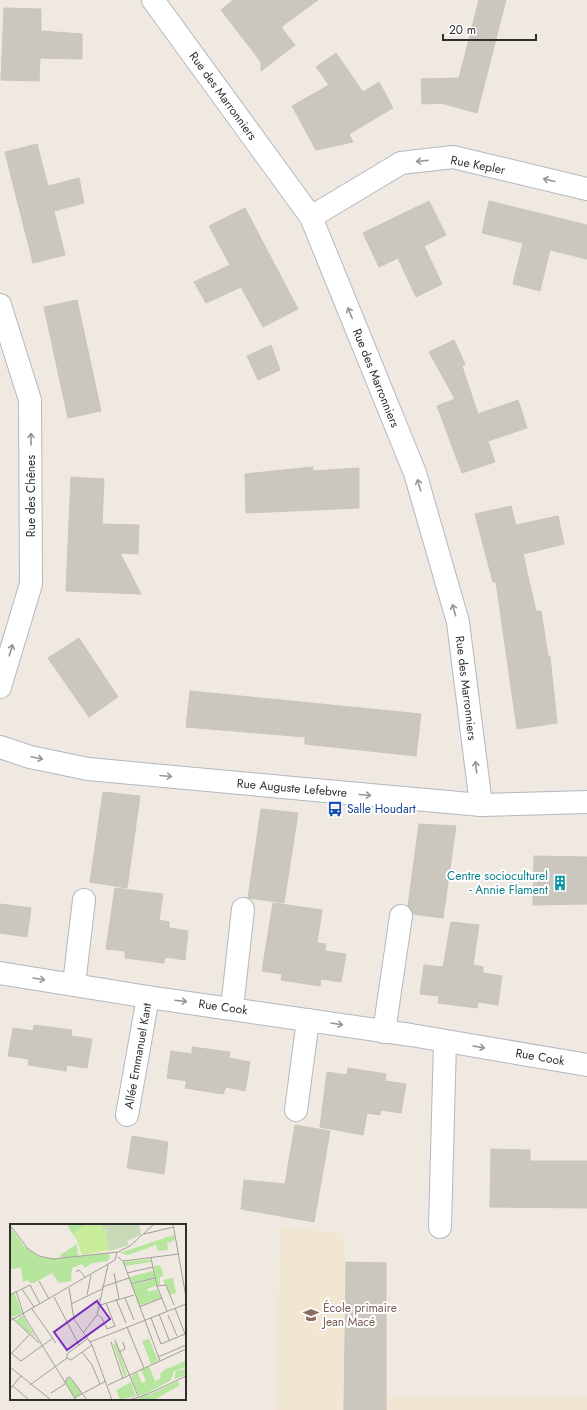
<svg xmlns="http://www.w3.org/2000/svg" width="587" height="1410" font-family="Jost,sans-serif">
<rect width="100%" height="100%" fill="#efe9e1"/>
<!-- education -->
<path fill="#f0e6d1" d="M280,1227l65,6 -1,164 243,1v12h-311z"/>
<!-- building -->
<g fill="#cbc7bf" stroke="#cbc5ba">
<path d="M233,0h85l-37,27 14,18 -34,26v-9l-40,-52z"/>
<path d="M479,0h27l-29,113 -36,-10 -19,1 -1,-25 38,-1z"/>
<path d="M4,8l37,1v22l41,3v25l-42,-1 -1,23 -38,-1z"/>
<path d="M336,53l27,39 16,-10 14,26 -44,26 4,8 -37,8 -24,-44 37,-21 -13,-18z"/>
<path d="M37,144l11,42 31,-8 5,25 -30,8 11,44 -32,8 -28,-111z"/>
<path d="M429,201l17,34 -22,11 18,38 -26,13 -18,-39 -19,9 -16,-34z"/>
<path d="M489,201l98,24v34l-37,-9 -10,41 -27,-7 10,-41 -41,-10z"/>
<path d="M245,208l53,101 -35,18 -22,-40 -35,16 -12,-21 36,-17 -21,-39z"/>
<path d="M77,300l24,111 -33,7 -24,-111z"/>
<path d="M454,340l11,24 -3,2 16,48 40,-14 9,28 -39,13 7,21 -33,11 -25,-67 18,-7 -26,-47z"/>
<path d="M271,345l9,25 -22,10 -11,-24z"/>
<path d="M313,467v4l46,-3v40l-113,5 -1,-39z"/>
<path d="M71,477l33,2 -2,45 37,1 -1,29 -18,-1 21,41 -75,-3z"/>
<path d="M511,506l5,19 42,-9 6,28 -41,10 13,57h5l7,45h2l7,67 -40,6 -21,-147h-3l-18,-68z"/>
<path d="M79,638l39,59 -29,20 -41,-59z"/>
<path d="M190,691l231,23 -5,42 -111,-12v-7l-119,-10z"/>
<path d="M103,792l37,4 -13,92 -37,-6z"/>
<path d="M261,809l37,4 -14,90 -36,-5z"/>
<path d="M419,824l37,2 -13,92 -30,-4 -5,-8z"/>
<path d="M534,856l53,1v47l-54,1z"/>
<path d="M115,888l48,6 -4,26 10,2v6l19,3 -3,29 -20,-3 -1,6 -39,-5v-7l-19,-2z"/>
<path d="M273,903l49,7 -5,33 9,1 -1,7 21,3 -5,28 -20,-3 -1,7 -39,-6 1,-6 -20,-3z"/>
<path d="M0,904l31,4 -4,29 -27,-4z"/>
<path d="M451,922l28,3 -6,40 10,2v6l19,3 -4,29 -20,-3 -1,6 -39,-5 1,-7 -19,-2 4,-29 19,2z"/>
<path d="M34,1025l38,5 -1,6 21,3 -5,29 -20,-3 -1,6 -38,-6 1,-6 -21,-3 5,-28 20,3z"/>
<path d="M192,1047l38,5 -1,6 21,4 -5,29 -19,-4 -3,7 -38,-6 2,-7 -20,-3 4,-27 21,3z"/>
<path d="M348,1068l38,6 -1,7 21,3 -5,29 -20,-3 -1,5 -13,-2 -4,22 -43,-8 7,-55 20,3z"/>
<path d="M295,1125l35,6 -16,91 -73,-13 3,-29 41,4z"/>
<path d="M132,1136l36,6 -4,32 -37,-6z"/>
<path d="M491,1149l39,1v11h57v47l-97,-1z"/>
<path d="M346,1262l40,1v147h-42z"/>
</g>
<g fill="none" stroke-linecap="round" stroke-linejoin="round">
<defs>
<g id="minor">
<path d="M153,0l158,217 104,256 43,149 23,183"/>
<path d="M311,217l90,-54 52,-6 134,32"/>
<path d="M0,305l30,95 1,184 -31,103"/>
<path d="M0,747l30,10 58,12 216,20 177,16 106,-3"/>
<path d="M0,973l148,24 263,38 176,30"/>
<path d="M74,984l10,-84"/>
<path d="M232,1008l11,-99"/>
<path d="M384,1032l17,-116"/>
<path d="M296,1110l12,-90"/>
<path d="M127,1115l21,-118"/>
<path d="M440,1227l5,-186"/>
</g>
</defs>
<!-- minor casing -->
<use href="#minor" stroke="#b4b7c1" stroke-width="24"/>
<!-- minor -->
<use href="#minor" stroke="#fff" stroke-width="22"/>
</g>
<!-- one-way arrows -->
<defs><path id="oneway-shaft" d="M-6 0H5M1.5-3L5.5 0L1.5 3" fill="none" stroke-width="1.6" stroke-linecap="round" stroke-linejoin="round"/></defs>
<g stroke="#969696">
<use href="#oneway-shaft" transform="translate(422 161) rotate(174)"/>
<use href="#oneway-shaft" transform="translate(549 180) rotate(-166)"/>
<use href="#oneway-shaft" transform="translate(350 313) rotate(-112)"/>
<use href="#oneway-shaft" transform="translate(31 439) rotate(-90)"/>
<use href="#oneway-shaft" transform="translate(419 485) rotate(-106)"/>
<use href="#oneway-shaft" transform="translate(454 610) rotate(-106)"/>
<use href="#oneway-shaft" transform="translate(11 650) rotate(-73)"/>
<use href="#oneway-shaft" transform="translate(37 758) rotate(12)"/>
<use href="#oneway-shaft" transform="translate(476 767) rotate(-97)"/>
<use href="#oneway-shaft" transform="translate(166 776) rotate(5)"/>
<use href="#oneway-shaft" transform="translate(365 795) rotate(5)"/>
<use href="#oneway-shaft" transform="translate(39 979) rotate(9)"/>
<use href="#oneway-shaft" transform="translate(181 1001) rotate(7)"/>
<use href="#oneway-shaft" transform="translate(337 1024) rotate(9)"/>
<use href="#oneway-shaft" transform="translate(479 1047) rotate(10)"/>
</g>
<!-- icons -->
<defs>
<symbol id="bus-bare" viewBox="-9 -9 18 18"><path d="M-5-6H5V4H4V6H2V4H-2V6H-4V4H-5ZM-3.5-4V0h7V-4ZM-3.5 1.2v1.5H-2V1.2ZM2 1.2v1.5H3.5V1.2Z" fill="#1a4fb4" stroke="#fff" stroke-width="2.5" paint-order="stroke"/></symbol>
<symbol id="building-bare" viewBox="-9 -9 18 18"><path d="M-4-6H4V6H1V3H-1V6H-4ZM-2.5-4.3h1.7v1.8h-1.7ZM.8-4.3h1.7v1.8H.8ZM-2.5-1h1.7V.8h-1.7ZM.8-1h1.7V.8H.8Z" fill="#0f9aa8" stroke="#fff" stroke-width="2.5" paint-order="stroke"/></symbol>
<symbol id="school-bare" viewBox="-9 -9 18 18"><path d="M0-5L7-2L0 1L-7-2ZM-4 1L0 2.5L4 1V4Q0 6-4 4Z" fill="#8d6e63" stroke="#fff" stroke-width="2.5" paint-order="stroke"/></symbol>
</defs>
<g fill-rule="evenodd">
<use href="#bus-bare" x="324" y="798" width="22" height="22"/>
<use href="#building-bare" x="549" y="872" width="22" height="22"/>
<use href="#school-bare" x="300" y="1304" width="22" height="22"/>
</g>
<g text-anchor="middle" stroke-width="4" stroke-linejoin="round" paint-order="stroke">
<!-- street labels -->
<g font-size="12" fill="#2e2e2e" stroke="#fff">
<text transform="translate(223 96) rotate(54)" y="4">Rue des Marronniers</text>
<text transform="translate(478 165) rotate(11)" y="4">Rue Kepler</text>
<text transform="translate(376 378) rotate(68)" y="4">Rue des Marronniers</text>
<text transform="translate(31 496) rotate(-90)" y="4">Rue des Chênes</text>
<text transform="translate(466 688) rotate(83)" y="4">Rue des Marronniers</text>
<text transform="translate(292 788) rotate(5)" y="4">Rue Auguste Lefebvre</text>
<text transform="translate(223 1007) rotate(8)" y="4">Rue Cook</text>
<text transform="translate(138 1056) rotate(-80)" y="4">Allée Emmanuel Kant</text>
<text transform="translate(540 1057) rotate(10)" y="4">Rue Cook</text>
</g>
<!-- transit labels -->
<g font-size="12" fill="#164399" stroke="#fff" text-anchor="start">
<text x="347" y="813">Salle Houdart</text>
</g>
<!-- culture labels -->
<g font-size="12" fill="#0d838f" stroke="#fff" text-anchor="end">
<text x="548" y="880">Centre socioculturel<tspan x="548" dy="14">- Annie Flament</tspan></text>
</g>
<!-- education labels -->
<g font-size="12" fill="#785e54" stroke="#fff" text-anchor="start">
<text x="323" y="1312">École primaire<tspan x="323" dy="14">Jean Macé</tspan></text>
</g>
</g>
<!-- overview -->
<g transform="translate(10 1224)">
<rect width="176" height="176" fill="#efe9e1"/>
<path d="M59,0h15l5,10 -8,14 1,7 -3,-12 -11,-16zM0,3l14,19 16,11 19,2 50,-6 1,4 -2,4 -16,2 -7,5 -3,-4 -10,4 -1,13 -12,2 -7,-10 -18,10h-4l-2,-3 -5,2 -2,-14 -11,1zM164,11l1,5 -8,3 1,7 -10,1 -2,-6 -28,10 -9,-2zM67,20l1,12 -17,2 -1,-3zM140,35l1,3 -26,4 -1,-4zM150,41l4,11 -4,1v7l-3,1 -3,-19zM143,47l2,7 -24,6 -2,-7zM163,54l3,15 -5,2 -8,-15zM145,55l1,7 -9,3 1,3 9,-3 4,9 -22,8 -7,-21zM4,68l8,21 -9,4 -3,-2v-20zM11,92h2l13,23 -20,-18zM139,115l9,22 -7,3 -9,-23zM106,119l10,29 1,3 -3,1 -11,-32zM175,137l1,6 -12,4 -3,9 -25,14 -8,1 -7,-19 6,-4 5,11 4,-2 -5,-11 8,-4 6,15 6,-3 -1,-4 4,-4zM176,145v6l-12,4 2,-8zM60,154l12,15 -8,5 -8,-15v-4zM168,157l2,4 -26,15h-15l-1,-3 11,-2zM121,158l5,14 -16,4 -4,-10z" fill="#b6e59e"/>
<path d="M91,0h38l2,11 -14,6 2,4 -20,6 -3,-21 -3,1z" fill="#c8d9b8"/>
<path d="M74,0h17l2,7 3,-1 3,20 -27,5 -8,-23 11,-6z" fill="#c9ec9a"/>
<path fill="none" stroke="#a29e99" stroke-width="1" d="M163,0l13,73M0,1l18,24 11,7 14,3 65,-7 12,-6 24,-22M134,10l30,-7M108,33l5,4 37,100M141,34l6,28 10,25M113,37l56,-7M66,48l3,-2 6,7M104,49l5,26M117,49l26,-6M29,57l10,18M121,60l24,-6M147,62l9,-1 8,20M92,63l27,-9M59,64l5,31 18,26 20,55M12,65l12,18M6,67l8,25 52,84M0,71l20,-10 10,19M77,71l4,-20M44,73l25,48M115,74l9,22M106,75l10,24M61,80l31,-15M90,81l34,-10M129,83l23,-9M22,85l24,34M149,90l10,26M88,91l4,3 5,11 8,-3 -9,-23M158,91l9,21M0,92l29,27M64,93l27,-19M141,94l10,26 24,-10 -10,-26M0,97l105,-61 2,-8M117,103l17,41M73,109l14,-18 11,-50M105,116l23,56M80,118l96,-38M101,118l12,37M0,128l11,9 32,-23M72,128l10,13 8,19M109,128l6,-3 -2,-7M0,131l19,-20M148,133l28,-12M57,134l4,2 21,-15M57,134v-4l20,-15M0,143l41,33M20,161l37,-27M98,161l78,-36M3,162l16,14M0,165l11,-13M41,169l14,-9 2,-6 3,-1 17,23M64,174l32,-17M119,176l19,-6 38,-18"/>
<path fill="#7b2cbf" fill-opacity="0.15" stroke="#7b2cbf" stroke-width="2" d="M87,77l13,18 -43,31 -13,-18z"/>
<rect width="176" height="176" fill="none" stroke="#2e2e2e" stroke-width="2"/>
</g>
<!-- scale -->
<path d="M443 34v6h93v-6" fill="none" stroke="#2e2e2e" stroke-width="2"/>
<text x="449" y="34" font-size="12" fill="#2e2e2e" stroke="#ffffff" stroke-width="3" paint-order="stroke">20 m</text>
</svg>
